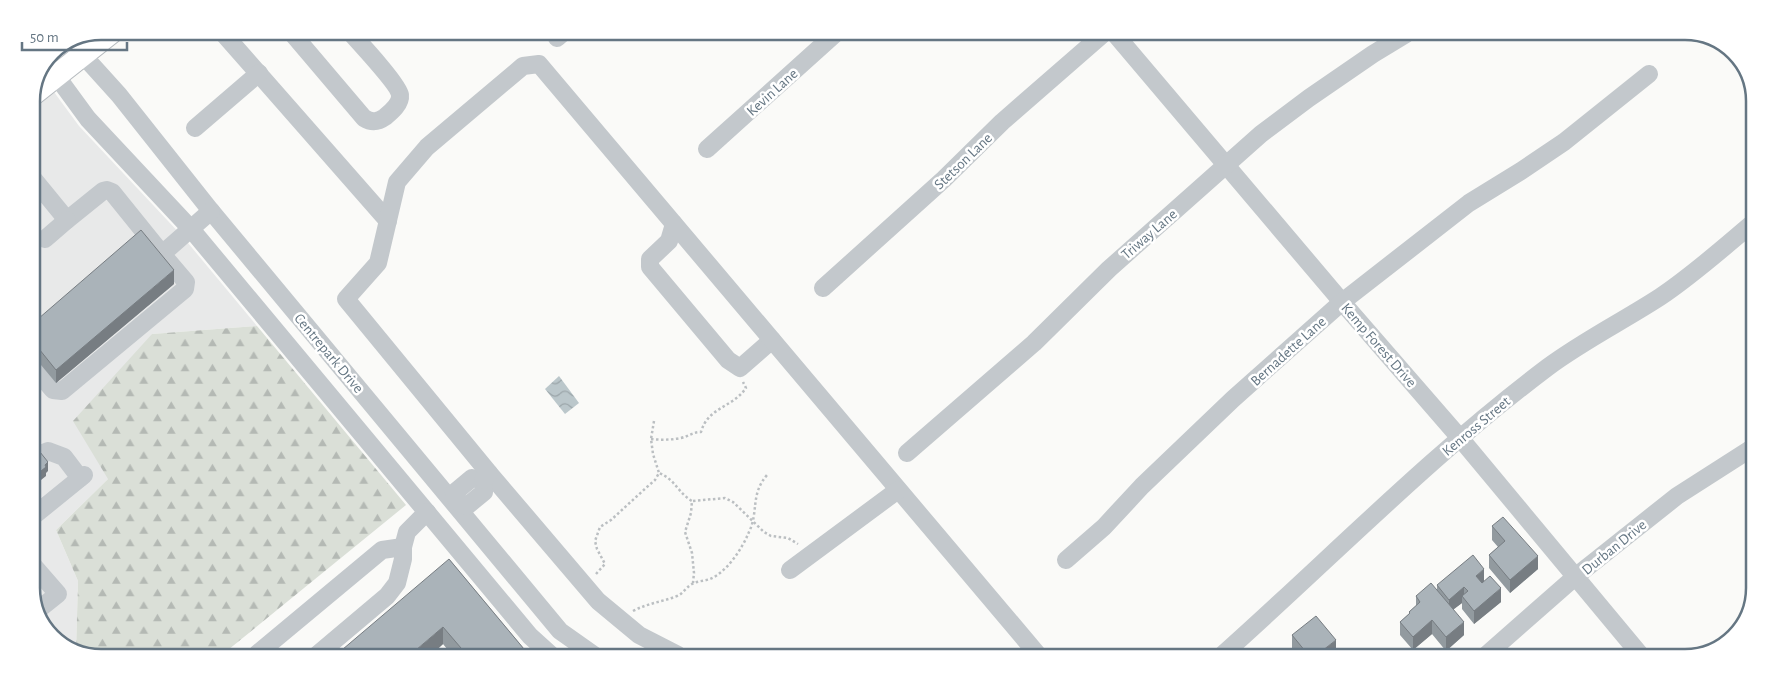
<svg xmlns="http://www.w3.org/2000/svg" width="1786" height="689" font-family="'Alegreya Sans',sans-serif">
<defs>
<pattern id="forest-firs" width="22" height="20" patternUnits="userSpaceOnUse" patternTransform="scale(1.25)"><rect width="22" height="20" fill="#dadfd7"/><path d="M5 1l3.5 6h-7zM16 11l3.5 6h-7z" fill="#b4b9b4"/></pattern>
<pattern id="water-waves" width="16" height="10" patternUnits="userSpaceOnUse" patternTransform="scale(1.25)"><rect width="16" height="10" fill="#bbc7cb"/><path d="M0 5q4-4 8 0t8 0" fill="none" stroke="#9ca6aa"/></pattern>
</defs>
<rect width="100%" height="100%" fill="#fafaf8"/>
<!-- built -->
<path fill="#e8e9e9" d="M54,92l25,34 104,111 74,89 -105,8 -44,145 -52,51 22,51 -2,71 -19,-14 -15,-17 -11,-28v-483z"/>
<!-- forest -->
<path fill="url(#forest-firs)" d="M257,326l149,179 -183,149h-145l-2,-2 2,-71 -22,-51 52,-51 -35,-58 79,-87z"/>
<!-- water -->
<path fill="url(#water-waves)" d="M559,376l20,27 -14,11 -20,-25z"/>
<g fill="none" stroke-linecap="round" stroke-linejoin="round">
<defs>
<path id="major" d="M32,95l81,-64"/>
</defs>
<!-- major casing -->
<use href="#major" stroke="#b5babe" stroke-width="24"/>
<!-- path -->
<g stroke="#bbbfc2" stroke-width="2.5" stroke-dasharray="2.5 2.5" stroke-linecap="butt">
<path d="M654,421l-3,18 2,15 6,19"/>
<path d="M651,439c10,1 20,1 30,-1 8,-2 12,-6 20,-6 7,-25 31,-24 45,-44l-3,-6"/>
<path d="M693,501l32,-3 8,4 31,30 7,4 17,2 10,6"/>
<path d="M596,574l9,-10 -8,-15 -2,-8 5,-14 11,-7 36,-33 8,-7 4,-7c16,6 19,20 33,28l-1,12 -6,19 7,21 2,20 -1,10"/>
<path d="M633,611c15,-8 29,-9 44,-15 6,-2 8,-8 15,-12 5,-3 12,-3 18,-5 17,-7 32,-30 39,-47 10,-21 1,-37 18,-57"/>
</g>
<!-- minor -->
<g stroke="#c3c8cc" stroke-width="18">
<path d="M222,32l166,189"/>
<path d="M291,32l73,86c8,5 14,4 21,-1 6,-5 16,-13 15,-22 -1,-10 -41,-53 -50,-63"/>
<path d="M1115,34l227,268 118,136 183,220"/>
<path d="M557,38l7,-6"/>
<path d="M72,43l47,52 92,116 349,420 34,24"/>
<path d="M47,63l41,56 103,110 339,407 21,19"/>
<path d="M195,128l64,-55"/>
<path d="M707,149l129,-116"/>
<path d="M31,176l36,44 36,-29 4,-1 5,2 50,62"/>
<path d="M674,224l-5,17 -19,18v8l78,93 12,8 32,-28"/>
<path d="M45,239l22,-19"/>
<path d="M823,288l121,-109 58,-57 101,-88"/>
<path d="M31,364l22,26 9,1 123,-102 1,-7 -24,-28 49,-43"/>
<path d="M907,453l127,-110 75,-74 152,-135 48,-36 64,-44 33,-20"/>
<path d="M31,458l17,-7 16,6 16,21"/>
<path d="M489,473l109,128 41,34 39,20"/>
<path d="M472,478l11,2 1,12 -17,14 -10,-5 -3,-8z"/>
<path d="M483,480l6,-7 -143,-174 32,-36 19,-81 30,-35 96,-81 16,-2 500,592"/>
<path d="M31,518l53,-43"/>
<path d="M1066,560l38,-33 38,-41 91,-87 109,-97 127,-99 52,-32 43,-29 85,-68"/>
<path d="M31,563l27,31 -20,16"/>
<path d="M790,570l108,-80"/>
<path d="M257,654l125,-104 21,-3"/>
<path d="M317,655l70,-59 10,-13 6,-24v-12l4,-15 20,-20"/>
<path d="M1220,657c109,-97 211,-202 328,-290 35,-26 75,-46 112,-70 33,-22 63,-49 94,-75"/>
<path d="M1484,657l91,-80 102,-81 75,-48"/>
</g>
<!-- major -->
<use href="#major" stroke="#fff" stroke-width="22"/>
</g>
<!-- wall -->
<g fill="#929a9f">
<path d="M174,284l-118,99 -25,-30v-28z"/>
<path d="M1492,526l46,43 -28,24 -21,-25v-13l9,-8 -6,-7z"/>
<path d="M449,559l80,96h-77l-9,-11 -12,11z"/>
<path d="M1484,581l17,21 -27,22 -12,-15v-6l-9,6 11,26 -18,16 -14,-17 -19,16 -13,-15v-13l9,-8v-2l7,-6v-10l21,-6v-5z"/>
<path d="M1292,635l44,18 -5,4h-32l-7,-9z"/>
</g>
<!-- shaded-wall -->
<g fill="#777d82">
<path d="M174,270v14l-118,99v-13z"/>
<path d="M48,462v9l-2,2v3l-15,12v-9z"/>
<path d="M1538,556v13l-28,24v-13z"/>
<path d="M1484,569v13l-8,7v-13z"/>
<path d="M1464,587v12l-2,-3v7l-13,10v-13z"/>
<path d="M1501,588v14l-27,22v-13z"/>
<path d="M1432,620v14l-19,16v-13z"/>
<path d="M1464,622v13l-18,16v-14z"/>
<path d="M443,627v17l-12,11h-21z"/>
<path d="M1336,640v13l-5,4h-13v-3z"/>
</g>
<!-- building -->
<g fill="#aab3b9" stroke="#777d82">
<path d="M141,230l33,40 -118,100 -25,-31v-14z"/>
<path d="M40,452l8,10 -3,3 1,2 -15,12v-23l3,-2 1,2z"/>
<path d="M1503,517l35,39 -28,24 -21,-25 16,-14 -13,-15z"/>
<path d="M1473,555l11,14 -8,7 6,7 8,-7 11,12 -27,23 -12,-15 6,-5 -4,-4 -15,13 -12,-15z"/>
<path d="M449,559l80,96h-62l-24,-28 -33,28h-74z"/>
<path d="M1431,583l33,39 -18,15 -14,-17 -19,17 -13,-15 10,-9 -1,-1 11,-10 -4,-6z"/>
<path d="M1316,616l20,24 -18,14 -6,-5 4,8h-6l-18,-22z"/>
</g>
<g text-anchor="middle" stroke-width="5" stroke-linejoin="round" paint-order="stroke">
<!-- street labels -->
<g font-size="15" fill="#657683" stroke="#fff">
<text transform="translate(772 92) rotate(-42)" y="5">Kevin Lane</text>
<text transform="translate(963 161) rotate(-44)" y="5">Stetson Lane</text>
<text transform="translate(1149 234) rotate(-41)" y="5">Triway Lane</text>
<text transform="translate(1379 345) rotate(49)" y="5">Kemp Forest Drive</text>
<text transform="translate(1288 351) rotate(-42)" y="5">Bernadette Lane</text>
<text transform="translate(329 353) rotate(50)" y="5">Centrepark Drive</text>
<text transform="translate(1476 426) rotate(-40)" y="5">Kenross Street</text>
<text transform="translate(1614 547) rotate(-39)" y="5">Durban Drive</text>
</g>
</g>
<!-- crop -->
<path d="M0 0H1786V689H0ZM101 40H1685A61 61 0 0 1 1746 101V588A61 61 0 0 1 1685 649H101A61 61 0 0 1 40 588V101A61 61 0 0 1 101 40Z" fill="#fff" fill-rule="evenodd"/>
<path fill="none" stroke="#657683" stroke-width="2.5" d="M101 40H1685A61 61 0 0 1 1746 101V588A61 61 0 0 1 1685 649H101A61 61 0 0 1 40 588V101A61 61 0 0 1 101 40Z"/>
<!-- scale -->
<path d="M22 42v8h105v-8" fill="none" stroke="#657683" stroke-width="2.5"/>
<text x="30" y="42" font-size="15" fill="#657683" stroke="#ffffff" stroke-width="4" paint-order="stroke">50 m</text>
</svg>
